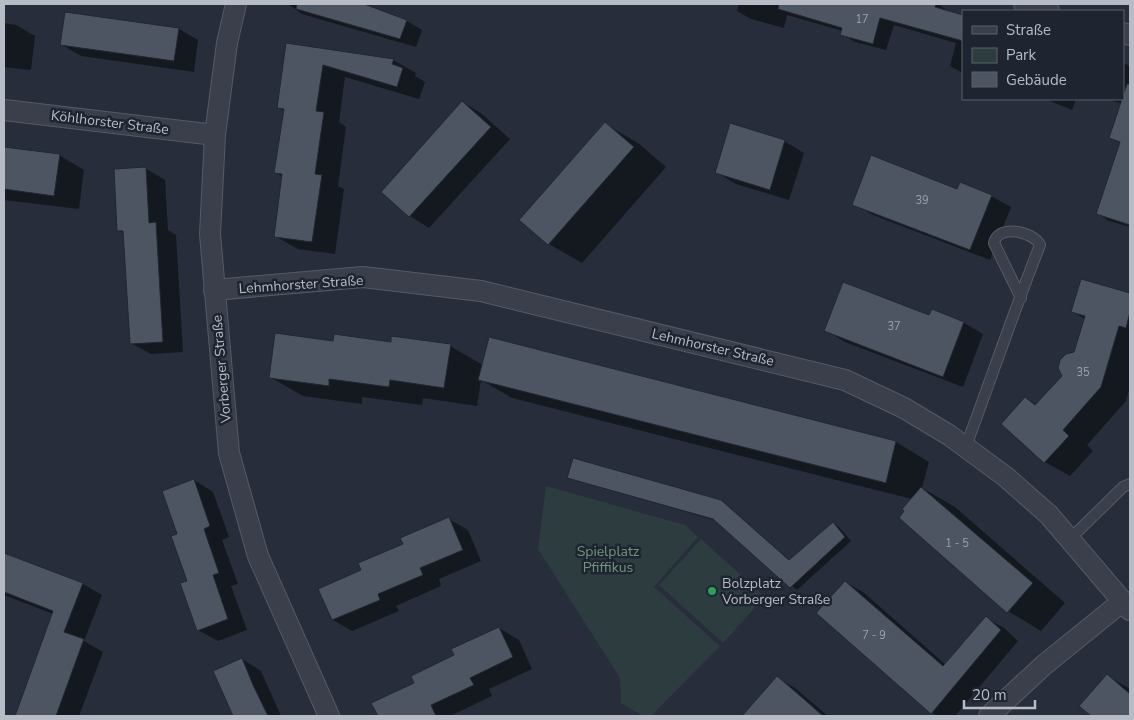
<svg xmlns="http://www.w3.org/2000/svg" width="1134" height="720" font-family="'Nunito Sans',sans-serif">
<rect width="100%" height="100%" fill="#272d3a"/>
<!-- green -->
<g fill="#2c3c3f">
<path d="M546,486l139,39 13,12 -44,50 66,59 -69,70h-8l-22,-13 -1,-25 -82,-129z"/>
<path d="M701,539l64,58 -42,46 -64,-58z"/>
</g>
<!-- shadow -->
<g fill="#0007">
<path d="M288,4h68l51,17 15,9 -6,17 -114,-33z"/>
<path d="M739,4h162l7,2v-2h30l11,8 14,4v57l-13,-7 6,-23 -62,-18 -8,25 -31,-8 -13,-8 1,-3 -56,-16 -3,13 -33,-9 -14,-8z"/>
<path d="M66,13l113,16 19,11 -4,32 -113,-16 -19,-11z"/>
<path d="M4,23l12,2 19,11 -4,34 -27,-3z"/>
<path d="M288,45l105,15 23,13 -1,3 10,6 -6,17 -74,-22 -6,45 7,5 -8,59 6,3 -9,65 -37,-5 -23,-13 8,-59 -7,-4 9,-62 -7,-4z"/>
<path d="M1123,63l7,3v40l-24,-7h17z"/>
<path d="M1045,99h31l-4,11z"/>
<path d="M463,102l19,12 28,25 -81,89 -19,-12 -28,-24z"/>
<path d="M1119,110l11,3v114l-21,-6 -12,-8 23,-70 -10,-5z"/>
<path d="M605,124l33,19 28,24 -84,96 -33,-19z"/>
<path d="M784,141l20,12 -15,47 -53,-16 -20,-12z"/>
<path d="M4,148l55,7 25,15 -5,39 -75,-9z"/>
<path d="M145,168l20,12 3,50 8,5 7,117 -32,2 -20,-11 -6,-109 -6,-3z"/>
<path d="M991,196l20,11 -21,53 -117,-45 -19,-11z"/>
<path d="M1082,281l48,14v92l-4,14 -39,44 6,6 -23,25 -25,-14 -43,-38 24,-26 11,7 26,-29 12,-22 10,-35 -12,-7z"/>
<path d="M930,316l34,7 19,11 -20,53 -118,-45 -20,-12z"/>
<path d="M334,343l116,3 33,19 413,77 33,20 -7,26 33,19 110,96 -24,28 -33,-20 -96,-112 -400,-101 -31,-18 -4,26 -54,-8 -1,7 -60,-8v7l-59,-8 -33,-19z"/>
<path d="M569,478l152,23 69,59 43,-37 6,4 12,14 -54,49 -80,-69z"/>
<path d="M194,480l19,12 16,45 -7,3 16,44 -7,2 16,44 -29,11 -20,-11 -19,-95z"/>
<path d="M449,519l19,11 13,31 -42,18 2,7 -45,20 3,5 -47,20 -19,-11 30,-49z"/>
<path d="M4,554l79,30 19,11 -18,46 19,11 -24,64h-63l37,-102 -49,-19z"/>
<path d="M845,582l18,10 83,73 40,-47 18,10 14,13 -63,75h-17l-6,-3z"/>
<path d="M499,628l20,12 13,29 -43,20 3,7 -42,20h-71l-6,-13 43,-20z"/>
<path d="M242,659l19,12 20,45h-47l-20,-44z"/>
<path d="M1108,676l22,13v27h-37l-12,-10z"/>
<path d="M778,678l17,10 33,28h-68l-9,-8z"/>
</g>
<!-- building -->
<g fill="#4d5563" stroke="#212732">
<path d="M297,4h67l43,16 -7,19 -104,-30z"/>
<path d="M779,4h157l-1,3 28,8v26l-83,-23 -7,26 -33,-9 2,-7 -64,-19z"/>
<path d="M65,12l114,16 -5,33 -114,-16z"/>
<path d="M286,43l108,16 -2,5 11,4 -6,19 -74,-22 -7,46 8,1 -9,62 7,1 -10,67 -38,-5 8,-63 -8,-1 10,-64 -7,-1z"/>
<path d="M1127,84h3v141l-34,-11 24,-72 -11,-4z"/>
<path d="M462,101l29,26 -82,90 -28,-25z"/>
<path d="M605,122l29,25 -86,98 -29,-25z"/>
<path d="M730,123l55,17 -15,50 -55,-17z"/>
<path d="M4,147l56,7 -6,42 -50,-7z"/>
<path d="M871,155l86,34 3,-7 32,13 -22,55 -118,-45z"/>
<path d="M146,167l3,56 7,-1 7,120 -33,2 -7,-113h-6l-3,-62z"/>
<path d="M1081,279l49,14v19l-4,16 -7,-2 -18,61 -38,43 6,6 -25,27 -43,-39 24,-27 10,8 27,-29 -4,-8 2,-8 6,-6 8,-2 11,-36 -14,-4z"/>
<path d="M843,282l86,33 3,-6 32,13 -21,55 -119,-46z"/>
<path d="M275,333l58,8 1,-7 57,8v-6l60,8 -7,44 -54,-8 -1,7 -60,-8v7l-60,-8z"/>
<path d="M489,337l407,104 -10,42 -408,-103z"/>
<path d="M573,458l148,42 68,60 44,-38 12,15 -55,51 -77,-69 -146,-41z"/>
<path d="M194,479l16,47 -6,3 15,44 -6,2 15,44 -31,12 -17,-48 7,-2 -16,-45 6,-2 -15,-43z"/>
<path d="M921,487l112,96 -26,30 -108,-95 5,-7 -2,-2z"/>
<path d="M449,517l14,33 -43,18 3,7 -45,19 2,6 -48,20 -14,-31 43,-19 -3,-7 45,-19 -3,-6z"/>
<path d="M4,553l79,30 -19,49 20,7 -28,77h-41l38,-105 -49,-19z"/>
<path d="M845,581l98,85 43,-50 15,14 -70,84 -115,-101z"/>
<path d="M499,627l14,30 -43,21 4,7 -43,20 5,11h-58l-7,-13 43,-20 -3,-7 43,-21 -3,-6z"/>
<path d="M242,658l11,27 15,31h-35l-20,-45z"/>
<path d="M1107,674l23,20v22h-39l-12,-10z"/>
<path d="M777,676l28,24 18,16h-81z"/>
</g>
<g fill="none" stroke-linecap="round" stroke-linejoin="round">
<defs>
<g id="service">
<path d="M966,446c25,-67 48,-135 74,-201 -7,-14 -42,-21 -46,-2l27,55"/>
<path d="M1070,539l53,-52 7,-3"/>
</g>
<g id="minor">
<path d="M236,4l-9,39 -12,92 -5,99 19,219 29,103 71,160"/>
<path d="M1024,4l25,7"/>
<path d="M1123,33l7,2"/>
<path d="M4,110l211,25"/>
<path d="M214,290l149,-13 118,14 364,89 59,28 45,27 57,42 43,38 81,95"/>
<path d="M989,716l55,-51 79,-64"/>
</g>
</defs>
<!-- service casing -->
<use href="#service" stroke="#555b66" stroke-width="12"/>
<!-- minor casing -->
<use href="#minor" stroke="#555b66" stroke-width="22"/>
<!-- service -->
<use href="#service" stroke="#3a3f4b" stroke-width="10"/>
<!-- minor -->
<use href="#minor" stroke="#3a3f4b" stroke-width="20"/>
</g>
<!-- markers -->
<circle fill="#2e9e5b" stroke="#1f2530" stroke-width="2" cx="712" cy="591" r="5"/>
<g text-anchor="middle" stroke-width="5" stroke-linejoin="round" paint-order="stroke">
<!-- number labels -->
<g font-size="11" fill="#9ca2ad">
<text x="862" y="23">17</text>
<text x="922" y="204">39</text>
<text x="894" y="330">37</text>
<text x="1083" y="376">35</text>
<text x="957" y="547">1 - 5</text>
<text x="874" y="639">7 - 9</text>
</g>
<!-- street labels -->
<g font-size="14" fill="#b6bbc6" stroke="#1f2530">
<text transform="translate(110 122) rotate(7)" y="5">Köhlhorster Straße</text>
<text transform="translate(301 284) rotate(-4)" y="5">Lehmhorster Straße</text>
<text transform="translate(713 347) rotate(13)" y="5">Lehmhorster Straße</text>
<text transform="translate(221 369) rotate(-95)" y="5">Vorberger Straße</text>
</g>
<!-- park labels -->
<g font-size="14" fill="#70947c" stroke="#1f2530">
<text x="608" y="556">Spielplatz<tspan x="608" dy="16">Pfiffikus</tspan></text>
</g>
<!-- poi labels -->
<g font-size="14" fill="#b6bbc6" stroke="#1f2530" text-anchor="start">
<text x="722" y="588">Bolzplatz<tspan x="722" dy="16">Vorberger Straße</tspan></text>
</g>
</g>
<!-- border -->
<rect width="1134" height="720" fill="none" stroke="#b6bbc6" stroke-width="10"/>
<!-- legend -->
<rect x="962" y="10" width="162" height="90" fill="#1f2530" stroke="#5b616c"/>
<rect x="972" y="26" width="25" height="8" fill="#3a3f4b" stroke="#5b616c"/>
<text x="1006" y="35" font-size="15" fill="#b6bbc6">Straße</text>
<rect x="972" y="48" width="25" height="15" fill="#2c3c3f" stroke="#5b616c"/>
<text x="1006" y="60" font-size="15" fill="#b6bbc6">Park</text>
<rect x="972" y="72" width="25" height="15" fill="#4d5563" stroke="#5b616c"/>
<text x="1006" y="85" font-size="15" fill="#b6bbc6">Gebäude</text>
<!-- scale -->
<path d="M964 700v8h71v-8" fill="none" stroke="#b6bbc6" stroke-width="2.5"/>
<text x="972" y="700" font-size="15" fill="#b6bbc6" stroke="#1f2530" stroke-width="4" paint-order="stroke">20 m</text>
</svg>
